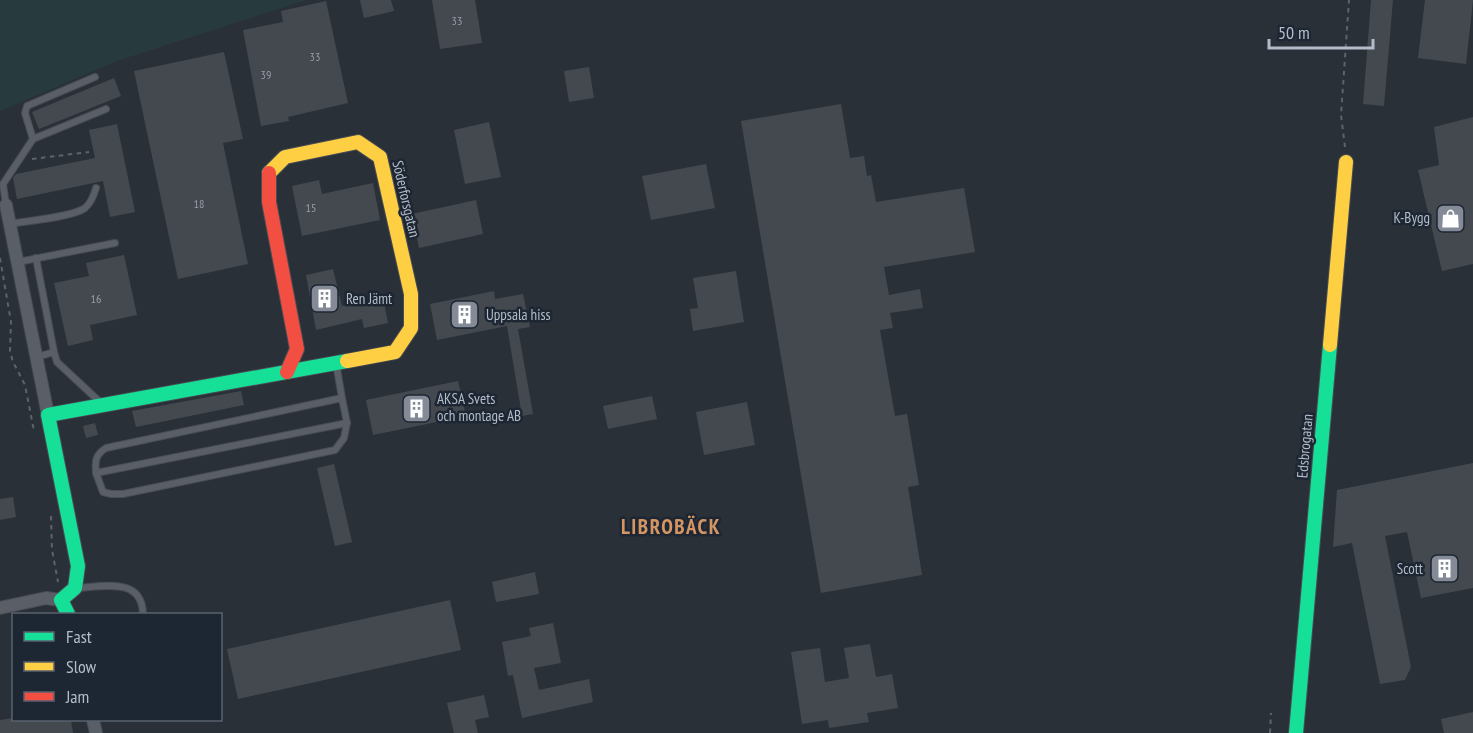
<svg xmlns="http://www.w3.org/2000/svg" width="1473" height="733" font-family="'PT Sans Narrow',sans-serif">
<rect width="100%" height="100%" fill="#2a3038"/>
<!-- green -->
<path fill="#273a3e" d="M0,0h306l-189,61 -117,50z"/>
<!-- building -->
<g fill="#444950">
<path d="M360,0h31l3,11 -30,7z"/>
<path d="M432,0h43l7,43 -42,6z"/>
<path d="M1371,0h22l-9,106 -21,-2z"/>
<path d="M1425,0h48l-7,64 -48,-6z"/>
<path d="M326,1l22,102 -60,14 1,4 -28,5 -18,-96 40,-8 -2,-11z"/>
<path d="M224,52l19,87 -20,4 25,121 -70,15 -44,-208z"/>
<path d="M589,67l5,31 -25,4 -5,-31z"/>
<path d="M114,78l7,18 -82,33 -7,-17z"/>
<path d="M841,104l9,54 14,-2 3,20 4,-1 5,27 88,-14 11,64 -91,15 5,28 31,-6 3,19 -33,5 3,15 -13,2 15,86 12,-2 12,71 -11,2 14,88 -101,18 -80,-472z"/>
<path d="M1473,117v147l-31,7 -24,-101 21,-5 -5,-38z"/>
<path d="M489,122l12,55 -36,7 -11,-54z"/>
<path d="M117,124l18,88 -25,5 -7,-36 -86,18 -4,-21 3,-4 79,-16 -6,-28z"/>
<path d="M706,164l9,44 -64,12 -9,-44z"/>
<path d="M319,180l3,14 51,-11 7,37 -78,16 -10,-50z"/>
<path d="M476,200l7,34 -64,14 -7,-34z"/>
<path d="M124,255l13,60 -47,10 3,15 -25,6 -14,-63 35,-7 -3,-13z"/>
<path d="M333,269l9,37 41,-9 5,26 -24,5 -2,-9 -46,11 -10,-55z"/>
<path d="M736,271l8,51 -51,9 -3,-22 8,-1 -5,-30z"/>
<path d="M494,291l1,8 28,-5 7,33 -12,2 15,85 -11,2 -15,-90 -70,14 -7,-36z"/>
<path d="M458,381l8,35 -93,19 -7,-35z"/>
<path d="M241,391l3,14 -108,22 -4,-16z"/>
<path d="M652,396l5,23 -49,10 -5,-23z"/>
<path d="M747,402l8,43 -51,10 -8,-43z"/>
<path d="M95,423l3,12 -12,3 -3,-12z"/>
<path d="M1473,463v125l-52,10 -14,-66 -22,4 26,131 -6,13 -25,4 -28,-141 -19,4 4,-57z"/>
<path d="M334,464l18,78 -17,4 -18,-78z"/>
<path d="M13,497l3,20 -16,3v-21z"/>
<path d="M535,572l4,22 -43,8 -4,-20z"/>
<path d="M450,600l11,50 -223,49 -11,-50z"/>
<path d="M553,623l8,40 -27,5 5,22 50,-11 4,23 -71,16 -9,-43 -5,1 -6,-34 29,-6 -2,-8z"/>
<path d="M870,644l6,33 16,-3 6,34 -31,5 2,9 -40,6 -1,-8 -26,4 -11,-72 29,-4 5,34 24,-4 -5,-30z"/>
<path d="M484,695l5,22 -14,3 3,13h-24l-7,-30z"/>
<path d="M1473,712v21h-29l-3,-14z"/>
<path d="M14,718v2h57l2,13h-73v-13z"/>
</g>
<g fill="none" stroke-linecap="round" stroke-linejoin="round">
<defs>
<g id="lane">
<path d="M33,139l-8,-26 2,-7 68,-29"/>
<path d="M6,205l-3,-21 30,-45 73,-30"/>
<path d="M10,224c16,-3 63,-7 75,-16 6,-5 9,-13 11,-20"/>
<path d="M36,258l18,94"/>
<path d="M18,262l97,-19"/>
<path d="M37,357l17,-5 3,10 44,41"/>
<path d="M336,363l6,35 -236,50c-11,7 -11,13 -10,25l251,-50 -5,-25"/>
<path d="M96,473l7,19 8,2h12l212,-44 9,-12 3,-15"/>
<path d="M75,588c27,-1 67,-12 68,26"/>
</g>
<g id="street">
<path d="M6,205l42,210"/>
<path d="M0,608l46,-10 15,2"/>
<path d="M93,720l3,13"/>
</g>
<g id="fast">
<path d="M68,614l-7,-14 14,-12 3,-22 -30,-151 299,-54"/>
<path d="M1296,733l34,-388"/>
</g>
<g id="slow">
<path d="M269,173l16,-16 73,-15 22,15 31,137v34l-16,24 -48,9"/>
<path d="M1330,345l16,-183"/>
</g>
<path id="jam" d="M269,173v29l28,147 -10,23"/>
</defs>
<!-- lane casing -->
<use href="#lane" stroke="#484c53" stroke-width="8"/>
<!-- street casing -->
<use href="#street" stroke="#484c53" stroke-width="14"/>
<!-- fast casing -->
<use href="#fast" stroke="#484c53" stroke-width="16"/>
<!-- slow casing -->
<use href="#slow" stroke="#484c53" stroke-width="16"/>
<!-- jam casing -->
<use href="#jam" stroke="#484c53" stroke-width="16"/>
<!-- path -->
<g stroke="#5d636a" stroke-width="2" stroke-dasharray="4.5 4.5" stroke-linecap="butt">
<path d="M1345,147l-4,-32 8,-115"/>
<path d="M32,159l57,-7"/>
<path d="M0,258l11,64 -1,29 3,11 12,23 9,46"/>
<path d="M51,516l1,34 6,32"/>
<path d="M1270,733l1,-20"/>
</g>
<!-- lane -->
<use href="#lane" stroke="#5a5e66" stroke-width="6"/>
<!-- street -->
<use href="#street" stroke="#5a5e66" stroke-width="12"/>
<!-- fast -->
<use href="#fast" stroke="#16e098" stroke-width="14"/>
<!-- slow -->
<use href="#slow" stroke="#ffcf43" stroke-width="14"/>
<!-- jam -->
<use href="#jam" stroke="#f24e42" stroke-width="14"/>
</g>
<!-- icons -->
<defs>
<symbol id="shop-square" viewBox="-11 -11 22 22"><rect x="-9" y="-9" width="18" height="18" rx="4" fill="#848b96" stroke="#1d2633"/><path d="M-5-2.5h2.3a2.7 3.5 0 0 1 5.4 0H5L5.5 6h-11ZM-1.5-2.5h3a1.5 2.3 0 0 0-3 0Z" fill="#fff"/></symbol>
<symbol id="building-square" viewBox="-11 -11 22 22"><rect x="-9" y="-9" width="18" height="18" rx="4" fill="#848b96" stroke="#1d2633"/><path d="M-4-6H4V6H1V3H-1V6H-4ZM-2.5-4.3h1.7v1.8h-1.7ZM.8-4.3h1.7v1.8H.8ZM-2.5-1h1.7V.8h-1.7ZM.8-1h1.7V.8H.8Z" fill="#fff"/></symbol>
</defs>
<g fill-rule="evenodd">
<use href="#shop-square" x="1434" y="202" width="33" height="33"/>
<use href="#building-square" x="308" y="282" width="33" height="33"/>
<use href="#building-square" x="448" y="298" width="33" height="33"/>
<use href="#building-square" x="400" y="392" width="33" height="33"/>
<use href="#building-square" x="1428" y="552" width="33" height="33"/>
</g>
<g text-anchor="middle" stroke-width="5" stroke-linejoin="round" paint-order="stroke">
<!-- number labels -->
<g font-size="12" fill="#989fab">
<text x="457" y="25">33</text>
<text x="315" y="61">33</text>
<text x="266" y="79">39</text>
<text x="199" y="208">18</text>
<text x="311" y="212">15</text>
<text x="96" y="303">16</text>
</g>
<!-- street labels -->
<g font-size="15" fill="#b4bcc9" stroke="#1d2633">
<text transform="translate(406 199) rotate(77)" y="5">Söderforsgatan</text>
<text transform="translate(1305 446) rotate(-85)" y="5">Edsbrogatan</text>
</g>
<!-- poi labels -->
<g font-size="15" fill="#b4bcc9" stroke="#1d2633" text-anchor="start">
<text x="1430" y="223" text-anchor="end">K-Bygg</text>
<text x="346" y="304">Ren Jämt</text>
<text x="486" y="320">Uppsala hiss</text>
<text x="437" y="404">AKSA Svets<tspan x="437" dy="17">och montage AB</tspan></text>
<text x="1423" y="574" text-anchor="end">Scott</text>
</g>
<!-- district labels -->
<g font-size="21" font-weight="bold" letter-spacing="1.5" fill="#d59563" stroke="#1d2633">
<text x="671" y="534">LIBROBÄCK</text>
</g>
</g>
<!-- legend -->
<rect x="12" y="613" width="210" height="108" fill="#1d2633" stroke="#59626f" stroke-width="1.5"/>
<rect x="24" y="632" width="30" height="9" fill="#16e098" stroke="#59626f" stroke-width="1.5"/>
<text x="66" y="643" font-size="18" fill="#b4bcc9">Fast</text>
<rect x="24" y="662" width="30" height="9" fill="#ffcf43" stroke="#59626f" stroke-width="1.5"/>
<text x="66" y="673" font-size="18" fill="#b4bcc9">Slow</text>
<rect x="24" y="692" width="30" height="9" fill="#f24e42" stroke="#59626f" stroke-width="1.5"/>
<text x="66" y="703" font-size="18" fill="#b4bcc9">Jam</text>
<!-- scale -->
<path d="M1269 39v9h104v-9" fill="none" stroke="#b4bcc9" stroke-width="3"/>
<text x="1278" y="39" font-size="18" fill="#b4bcc9" stroke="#1d2633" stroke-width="4.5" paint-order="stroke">50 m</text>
</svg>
